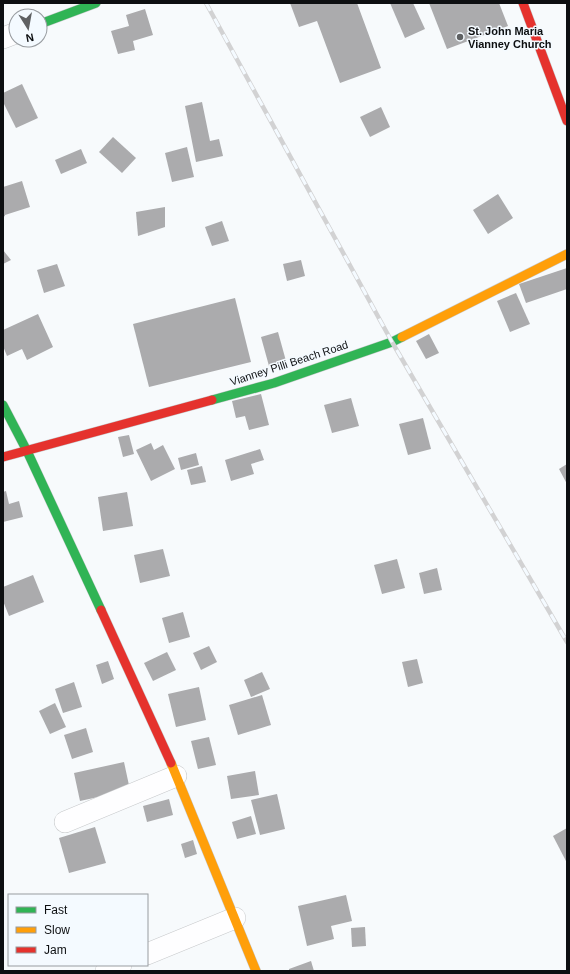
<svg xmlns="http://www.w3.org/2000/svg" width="570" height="974" font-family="Helvetica,sans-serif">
<rect width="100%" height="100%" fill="#f7fafc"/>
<!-- building -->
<g fill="#ababad">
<path d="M290,3h67l24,65 -41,15 -23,-62 -18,6z"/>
<path d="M390,3h23l12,26 -20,9z"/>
<path d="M429,3h70l9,23 -61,23z"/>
<path d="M145,9l8,26 -20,6 2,9 -17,4 -7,-23 18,-5 -3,-11z"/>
<path d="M22,84l16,34 -22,10 -13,-26v-9z"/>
<path d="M202,102l8,39 9,-2 4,17 -27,6 -11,-56z"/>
<path d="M381,107l9,20 -20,10 -10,-20z"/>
<path d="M113,137l23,21 -14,15 -23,-21z"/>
<path d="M187,147l7,30 -22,5 -7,-29z"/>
<path d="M81,149l6,14 -26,11 -6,-14z"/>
<path d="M22,181l8,26 -25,8v1l-2,1v-30z"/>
<path d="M498,194l15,24 -25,16 -15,-24z"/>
<path d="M165,207v20l-27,9 -2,-24z"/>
<path d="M222,221l7,20 -17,5 -7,-19z"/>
<path d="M3,250l8,10 -8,4z"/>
<path d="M301,260l4,16 -18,5 -4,-17z"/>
<path d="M57,264l8,22 -21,7 -7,-23z"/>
<path d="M567,268v21l-41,14 -7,-19z"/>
<path d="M516,293l14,31 -20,8 -13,-31z"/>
<path d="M235,298l16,64 -102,25 -16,-63z"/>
<path d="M38,314l15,33 -26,13 -5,-11 -15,7 -4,-10v-16z"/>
<path d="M278,332l8,29 -17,5 -8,-29z"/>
<path d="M429,334l10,19 -13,6 -10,-18z"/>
<path d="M261,394l8,31 -20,5 -4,-14 -9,2 -4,-17z"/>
<path d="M351,398l8,28 -27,7 -8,-28z"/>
<path d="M423,418l8,31 -23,6 -9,-31z"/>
<path d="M129,435l5,19 -11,3 -5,-20z"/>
<path d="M151,443l3,7 9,-5 12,24 -24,12 -15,-31z"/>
<path d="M260,449l4,11 -13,4 3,10 -23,7 -6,-21z"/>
<path d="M196,453l3,12 -18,5 -3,-12z"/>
<path d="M567,464v20l-8,-15z"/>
<path d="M202,466l4,16 -15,3 -4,-15z"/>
<path d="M6,491l3,13 10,-3 4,16 -20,5v-30z"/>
<path d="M127,492l6,34 -30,5 -5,-34z"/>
<path d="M163,549l7,27 -30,7 -6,-28z"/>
<path d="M397,559l8,29 -23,6 -8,-29z"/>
<path d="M437,568l5,22 -18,4 -5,-21z"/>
<path d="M33,575l11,27 -35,14 -6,-15v-14z"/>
<path d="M183,612l7,25 -21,6 -7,-25z"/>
<path d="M209,646l8,16 -16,8 -8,-17z"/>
<path d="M167,652l9,18 -23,11 -9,-18z"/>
<path d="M417,659l6,24 -15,4 -6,-25z"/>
<path d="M108,661l6,18 -12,5 -6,-19z"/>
<path d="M262,672l8,17 -19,8 -7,-17z"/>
<path d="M74,682l8,25 -19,6 -8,-24z"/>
<path d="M199,687l7,33 -30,7 -8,-33z"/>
<path d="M262,695l9,30 -33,10 -9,-30z"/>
<path d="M55,703l11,24 -16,7 -11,-23z"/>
<path d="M86,728l7,24 -21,7 -8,-24z"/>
<path d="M209,737l7,28 -18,4 -7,-28z"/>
<path d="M124,762l6,28 -50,11 -6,-28z"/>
<path d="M255,771l4,24 -28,4 -4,-23z"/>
<path d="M277,794l8,35 -25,6 -9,-35z"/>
<path d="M169,799l4,16 -26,7 -4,-16z"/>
<path d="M251,816l5,18 -19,5 -5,-17z"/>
<path d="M95,827l11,36 -37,10 -10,-35z"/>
<path d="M567,828v35l-14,-27z"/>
<path d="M193,840l4,14 -12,4 -4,-14z"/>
<path d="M346,895l6,26 -21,5 3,13 -27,7 -9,-40z"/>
<path d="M365,927l1,19 -14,1 -1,-19z"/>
<path d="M311,961l3,10h-25v-2z"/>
</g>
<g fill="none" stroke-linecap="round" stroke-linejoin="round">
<defs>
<g id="street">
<path d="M3,38l13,-5"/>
<path d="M65,822l111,-46"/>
<path d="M147,954l88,-36"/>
<path d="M106,971l15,-6"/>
</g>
<g id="fast">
<path d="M40,24l56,-21"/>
<path d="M212,400l62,-17 118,-41 10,-5"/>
<path d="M3,405l24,46 74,159"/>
</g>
<g id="slow">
<path d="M402,337l165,-83"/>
<path d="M171,763l85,208"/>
</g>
<g id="jam">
<path d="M523,3l44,118"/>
<path d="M3,457l209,-57"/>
<path d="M101,610l70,153"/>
</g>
</defs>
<!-- street casing -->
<use href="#street" stroke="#c7c9cb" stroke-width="22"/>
<!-- fast casing -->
<use href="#fast" stroke="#c7c9cb" stroke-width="10"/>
<!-- slow casing -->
<use href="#slow" stroke="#c7c9cb" stroke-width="10"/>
<!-- jam casing -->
<use href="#jam" stroke="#c7c9cb" stroke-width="10"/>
<!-- street -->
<use href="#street" stroke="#fefeff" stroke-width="21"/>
<!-- fast -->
<use href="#fast" stroke="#30b455" stroke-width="9"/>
<!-- slow -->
<use href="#slow" stroke="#ff9f0a" stroke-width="9"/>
<!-- jam -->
<use href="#jam" stroke="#e5322d" stroke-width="9"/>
<defs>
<path id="rail" d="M206,3l186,339 175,300"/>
</defs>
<!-- rail casing -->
<use href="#rail" stroke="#d2d2d3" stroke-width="4.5"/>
<!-- rail -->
<use href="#rail" stroke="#f4faff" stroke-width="3" stroke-dasharray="9" stroke-linecap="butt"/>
</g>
<!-- markers -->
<circle fill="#5f6163" stroke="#f4faff" stroke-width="1.5" cx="460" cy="37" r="4"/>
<g text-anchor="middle" stroke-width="3" stroke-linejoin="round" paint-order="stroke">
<!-- poi labels -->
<g font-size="11" font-weight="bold" fill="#0d0f11" stroke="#f4faff" text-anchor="start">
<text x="468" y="35">St. John Maria<tspan x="468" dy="13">Vianney Church</tspan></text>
</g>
<!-- street labels -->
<g font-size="11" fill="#0d0f11" stroke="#f4faff">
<text transform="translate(289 363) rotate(-18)" y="4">Vianney Pilli Beach Road</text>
</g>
</g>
<!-- border -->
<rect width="570" height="974" fill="none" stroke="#0d0f11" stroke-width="8"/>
<!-- legend -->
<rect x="8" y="894" width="140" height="72" fill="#f4faff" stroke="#989ca0"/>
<rect x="16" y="907" width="20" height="6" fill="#30b455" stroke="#989ca0"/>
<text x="44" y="914" font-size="12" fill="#0d0f11">Fast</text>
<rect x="16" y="927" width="20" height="6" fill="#ff9f0a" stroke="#989ca0"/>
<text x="44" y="934" font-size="12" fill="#0d0f11">Slow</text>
<rect x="16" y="947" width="20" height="6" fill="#e5322d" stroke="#989ca0"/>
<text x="44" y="954" font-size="12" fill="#0d0f11">Jam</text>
<!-- north arrow -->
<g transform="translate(28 28) rotate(169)"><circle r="19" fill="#f4faff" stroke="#989ca0"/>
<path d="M0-3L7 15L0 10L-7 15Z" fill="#5f6163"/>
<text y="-6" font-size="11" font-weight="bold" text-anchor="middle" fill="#0d0f11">N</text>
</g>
</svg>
